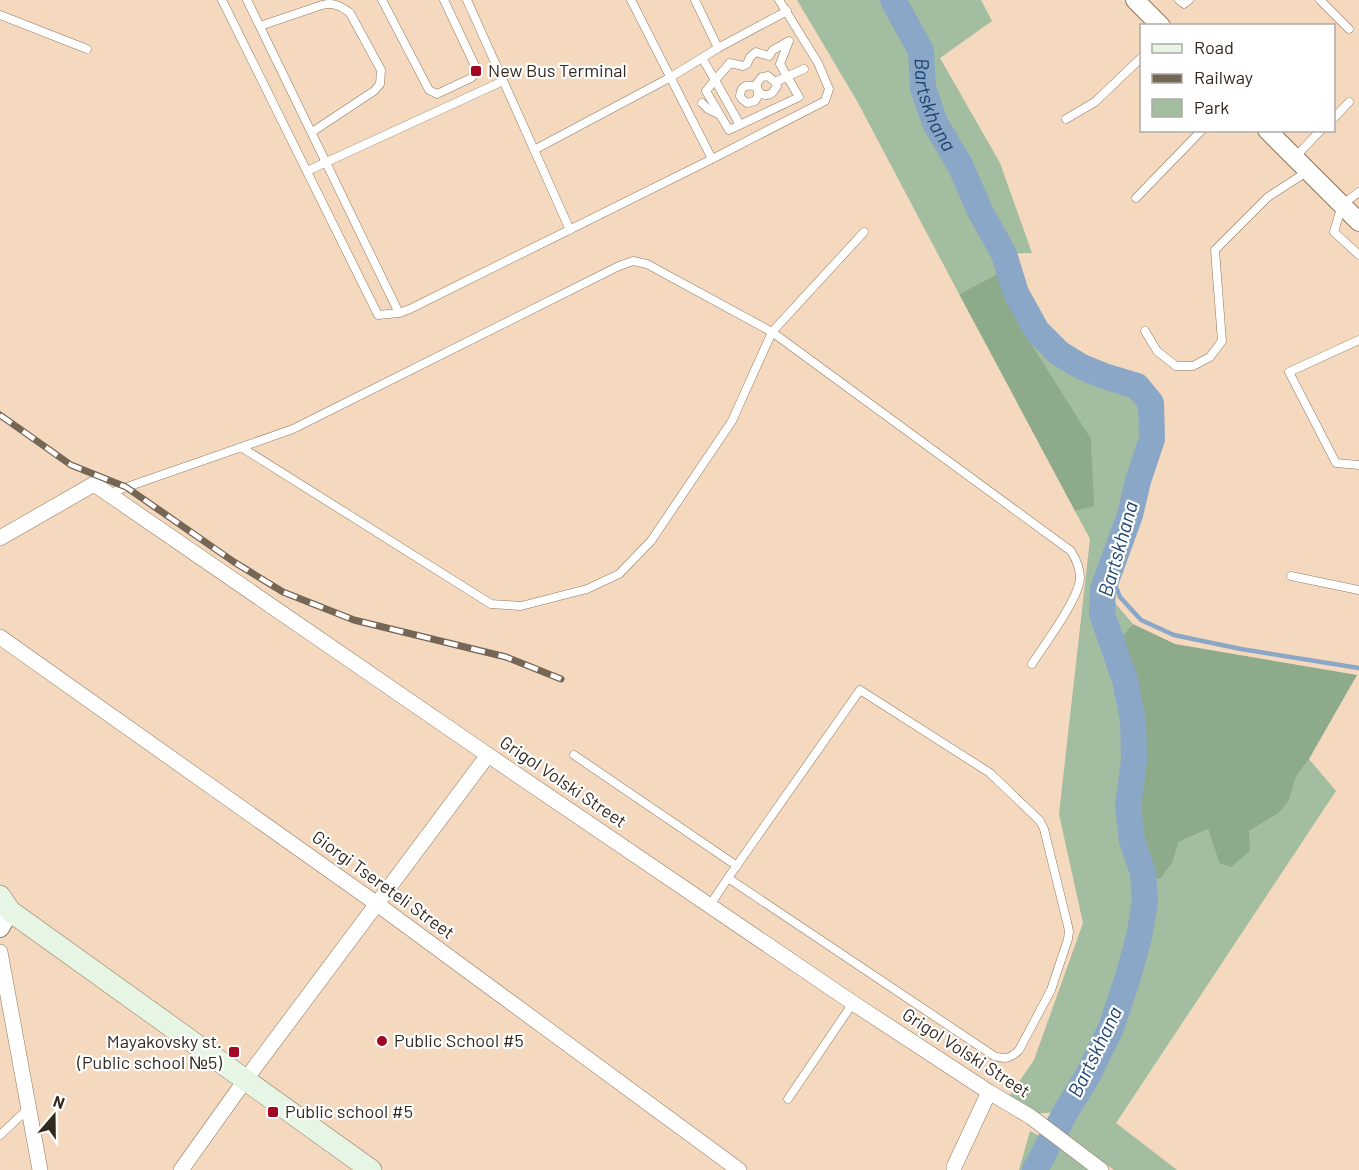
<svg xmlns="http://www.w3.org/2000/svg" width="1359" height="1170" font-family="Barlow,sans-serif">
<rect width="100%" height="100%" fill="#f4d9be"/>
<!-- green -->
<g fill="#a2bda0">
<path d="M797,0h184l11,21 -52,37 60,105 32,90 -27,1 4,14 -50,26 -102,-193z"/>
<path d="M1037,331l22,22 23,14 25,10 30,9 14,17 1,36 -14,42 -8,34 -27,74 30,35 -21,23c14,37 25,74 22,114 -1,15 -4,31 -6,46l45,54 6,-19 29,-13 11,34 30,-32 30,-18 10,-12 7,-24 13,-18 27,32 -220,332 61,47h-63l-46,-35 -2,-24 -31,3 -27,-16 26,-38 49,-137 -24,-109 31,-275 -15,-28 18,-6 -2,-65 -64,-102z"/>
<path d="M1030,1131l25,13 33,26h-69z"/>
</g>
<!-- forest -->
<g fill="#8dab8a">
<path d="M1009,268l7,25 21,38 -9,8 63,100 3,67 -19,5 -116,-217z"/>
<path d="M1133,624l42,20 182,31 -48,84 -13,18 -7,24 -10,12 -30,18 1,20 -19,16 -12,-4 -11,-34 -29,13 -6,19 -13,18 -17,-6 -11,-32 -4,-34 6,-47 -1,-40 -8,-40 -13,-33z"/>
</g>
<g fill="none" stroke-linecap="round" stroke-linejoin="round">
<!-- stream -->
<path stroke="#8ba7c7" stroke-width="4.5" d="M1116,556l-4,21 8,20 21,23 33,15 67,14 118,19"/>
<!-- river -->
<path stroke="#8ba7c7" stroke-width="26" id="s1" d="M893,0l28,51 2,37 12,35 25,42 20,46 24,43 12,39 21,38 22,22 23,14 25,10 30,9 14,17 1,36 -14,42 -8,34 -27,74 -1,25 23,66 8,40 1,40 -6,47 4,34 11,32 2,28 -6,36 -11,40 -17,51 -24,49 -21,34 -31,59"/>
<defs>
<g id="service">
<path d="M222,0l156,315 21,-2 11,-4 302,-150 -81,-159"/>
<path d="M247,0l152,313"/>
<path d="M382,0l47,90 8,4 34,-16 5,-5v-5l-32,-68"/>
<path d="M467,0l103,230"/>
<path d="M695,0l23,48"/>
<path d="M1179,0l5,4 5,-4"/>
<path d="M1320,0l29,29"/>
<path d="M0,15l87,34"/>
<path d="M260,26l62,-21c11,-3 19,1 28,8l31,57 -1,14 -6,7 -62,41"/>
<path d="M702,58l13,22 -9,11 23,39 70,-33 -19,-33 9,-23 -16,9 -4,6 -13,-4 -6,5 -3,7 -4,2 -13,-3 -15,17 25,45"/>
<path d="M775,82l29,-13"/>
<path d="M757,87c-10,-3 -16,-2 -17,9l2,3 5,4 8,-2 3,-5 -1,-13 5,-6 6,-1 7,6"/>
<path d="M759,92c8,6 13,3 18,-6l-2,-4"/>
<path d="M702,103l6,6 10,5"/>
<path d="M1334,118l15,-16"/>
<path d="M1066,119l29,-17 47,-45"/>
<path d="M534,150l137,-73 47,-29 69,-37"/>
<path d="M1295,157l26,-27"/>
<path d="M712,159l113,-58 4,-12 -11,-26 -39,-63"/>
<path d="M307,171l196,-90"/>
<path d="M1359,192l-17,13 -8,27 25,23"/>
<path d="M1136,198l66,-68"/>
<path d="M1145,331l12,20 19,15h17l17,-9 12,-16 -7,-91 53,-53 40,-26"/>
<path d="M1359,340l-70,32 47,91 23,2"/>
<path d="M241,447l250,157 30,2 66,-17 32,-15 32,-33 81,-120 40,-89 92,-100"/>
<path d="M110,493l183,-64 326,-163 14,-5 14,3 125,68 299,219c5,8 9,17 9,27 -1,21 -36,67 -48,86"/>
<path d="M1291,576l68,14"/>
<path d="M574,755l163,111"/>
<path d="M710,905l18,-27 132,-188 130,83 50,48 4,8 23,93 2,9 -1,8 -17,51 -32,60c-8,8 -13,10 -25,6l-266,-178"/>
<path d="M788,1099l65,-96"/>
<path d="M0,1135l28,-26"/>
</g>
<g id="minor">
<path d="M0,538l94,-54 394,271 365,248 136,89 42,25 70,53"/>
<path d="M0,637l377,267 362,266"/>
<path d="M0,952l40,218"/>
<path d="M181,1170l65,-91 242,-324"/>
<path d="M954,1170v-3l35,-75"/>
</g>
<g id="tertiary">
<path d="M1135,0l26,26"/>
<path d="M1267,130l92,92"/>
<path d="M0,928l10,-17"/>
</g>
<path id="secondary" d="M0,896l10,15 361,259"/>
</defs>
<!-- service casing -->
<use href="#service" stroke="#907860" stroke-width="9"/>
<!-- minor casing -->
<use href="#minor" stroke="#907860" stroke-width="16"/>
<!-- tertiary casing -->
<use href="#tertiary" stroke="#907860" stroke-width="20"/>
<!-- secondary casing -->
<use href="#secondary" stroke="#907860" stroke-width="22"/>
<!-- service -->
<use href="#service" stroke="#fff" stroke-width="8"/>
<!-- minor -->
<use href="#minor" stroke="#fff" stroke-width="15"/>
<!-- tertiary -->
<use href="#tertiary" stroke="#fff" stroke-width="18"/>
<!-- secondary -->
<use href="#secondary" stroke="#e7f6e4" stroke-width="21"/>
<defs>
<path id="rail" d="M0,415l71,50 55,22 108,75 49,30 71,28 152,37 55,22"/>
</defs>
<!-- rail casing -->
<use href="#rail" stroke="#766656" stroke-width="7"/>
<!-- rail -->
<use href="#rail" stroke="#fff" stroke-width="4.5" stroke-dasharray="14" stroke-linecap="butt"/>
</g>
<!-- markers -->
<g fill="#a30625" stroke="#fff" stroke-width="2">
<rect x="470" y="65" width="12" height="12" rx="3"/>
<circle cx="382" cy="1041" r="6"/>
<rect x="228" y="1046" width="12" height="12" rx="3"/>
<rect x="267" y="1106" width="12" height="12" rx="3"/>
</g>
<g text-anchor="middle" stroke-width="4.5" stroke-linejoin="round" paint-order="stroke">
<!-- poi labels -->
<g font-size="18" fill="#33291f" stroke="#fff" text-anchor="start">
<text x="488" y="77">New Bus Terminal</text>
<text x="394" y="1047">Public School #5</text>
<text x="222" y="1048" text-anchor="end">Mayakovsky st.<tspan x="222" dy="21">(Public school №5)</tspan></text>
<text x="285" y="1118">Public school #5</text>
</g>
<!-- street labels -->
<g font-size="18" fill="#33291f" stroke="#fff">
<text transform="translate(563 782) rotate(34)" y="6">Grigol Volski Street</text>
<text transform="translate(383 885) rotate(36)" y="6">Giorgi Tsereteli Street</text>
<text transform="translate(966 1053) rotate(33)" y="6">Grigol Volski Street</text>
</g>
<!-- water labels -->
<g font-size="20" font-style="italic" fill="#1b436e" stroke="#fff">
<text dy="7" stroke="none"><textPath href="#s1" startOffset="114">Bartskhana</textPath></text>
<text transform="translate(1118 549) rotate(-74)" y="7">Bartskhana</text>
<text transform="translate(1095 1052) rotate(-64)" y="7">Bartskhana</text>
</g>
</g>
<!-- legend -->
<rect x="1140" y="24" width="195" height="108" fill="#ffffff" stroke="#ada9a5" stroke-width="1.5"/>
<rect x="1152" y="44" width="30" height="9" fill="#e7f6e4" stroke="#ada9a5" stroke-width="1.5"/>
<text x="1194" y="54" font-size="18" fill="#33291f">Road</text>
<rect x="1152" y="74" width="30" height="9" fill="#766656" stroke="#ada9a5" stroke-width="1.5"/>
<text x="1194" y="84" font-size="18" fill="#33291f">Railway</text>
<rect x="1152" y="99" width="30" height="18" fill="#a2bda0" stroke="#ada9a5" stroke-width="1.5"/>
<text x="1194" y="114" font-size="18" fill="#33291f">Park</text>
<!-- north arrow -->
<g transform="translate(54 1116) rotate(20)" stroke="#ffffff" stroke-width="4.5" paint-order="stroke">
<path d="M0-4.5L10 22L0 15L-10 22Z" fill="#33291f"/>
<text y="-9" font-size="16" font-weight="bold" text-anchor="middle" fill="#33291f">N</text>
</g>
</svg>
